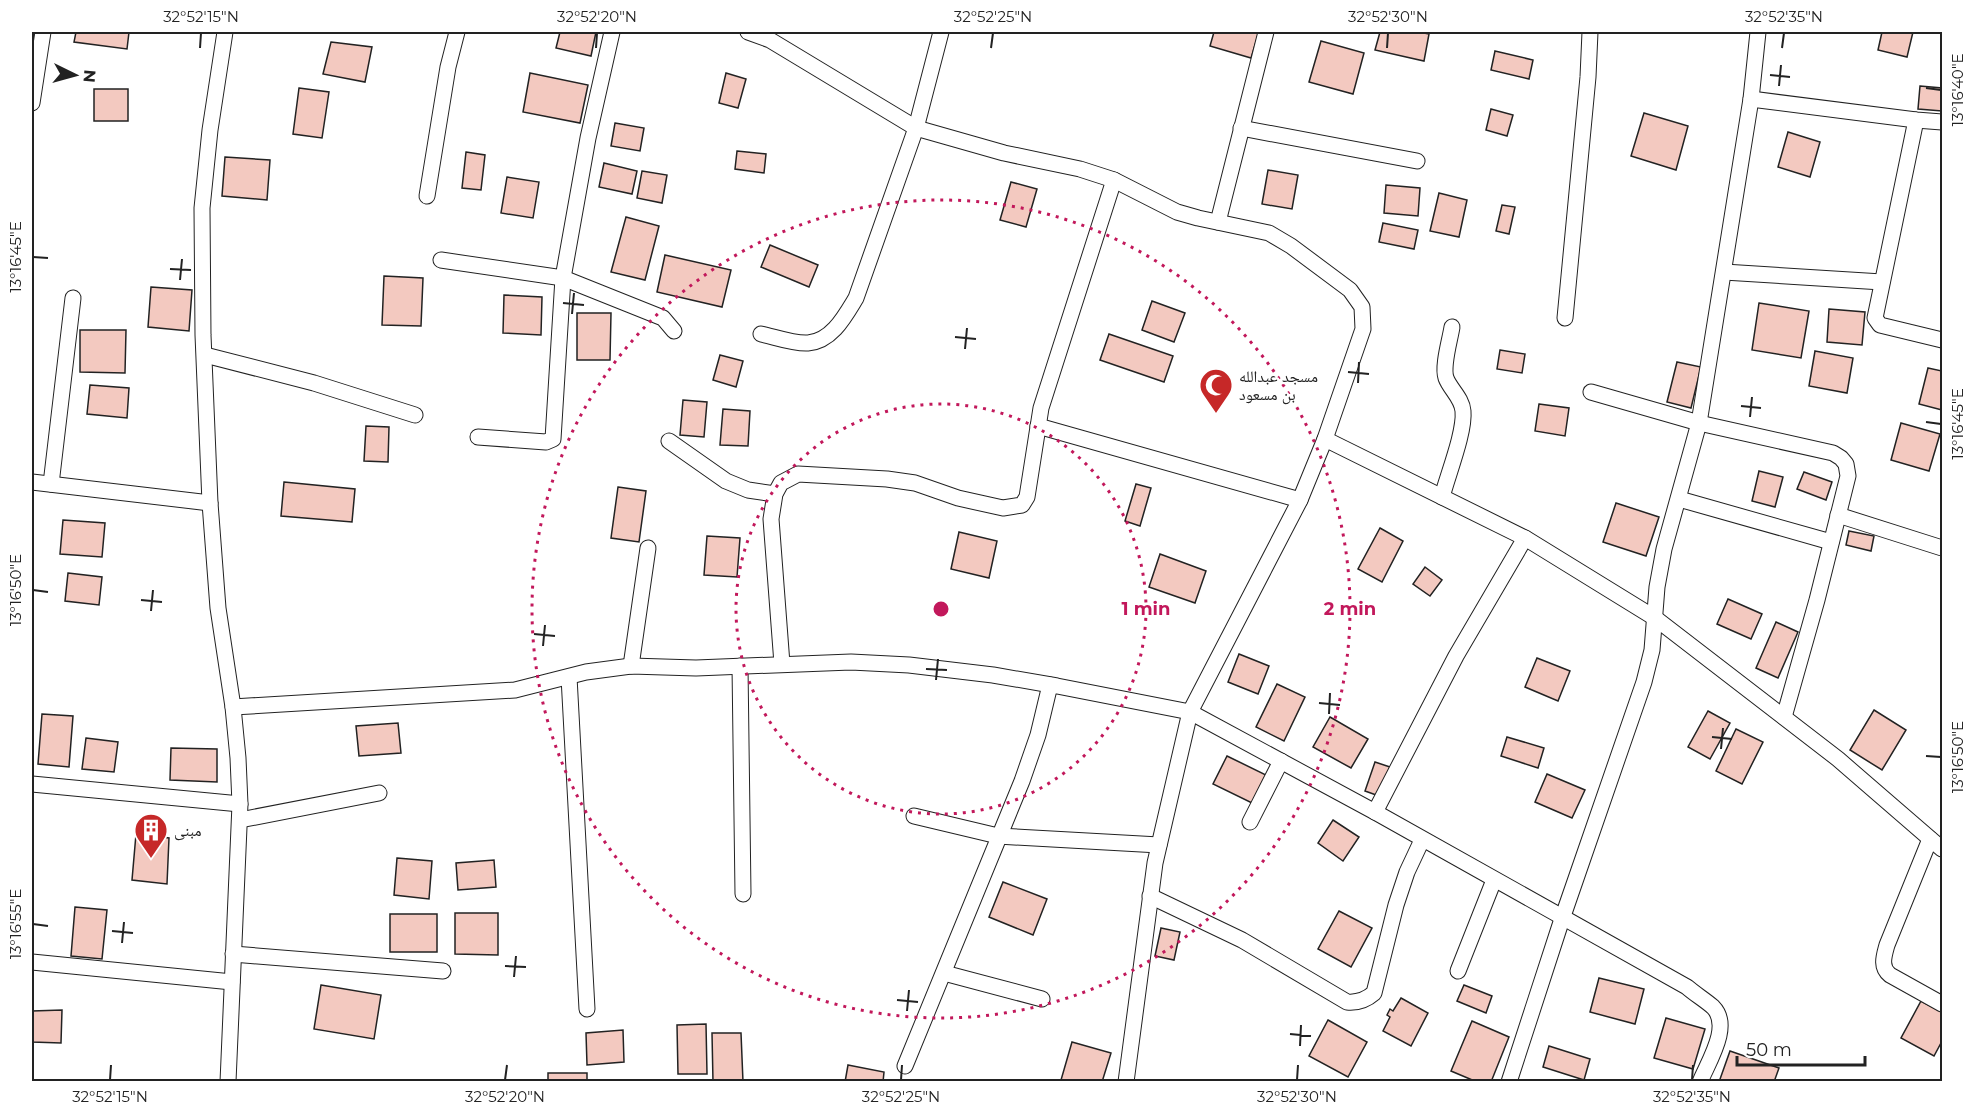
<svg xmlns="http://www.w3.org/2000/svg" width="1974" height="1113" font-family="Montserrat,'Noto Naskh Arabic',sans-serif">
<rect width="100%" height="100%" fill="#fff"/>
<!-- building -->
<g fill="#f3c9c0" stroke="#222" stroke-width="1.5">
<path d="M76,32h53l-2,17 -53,-7z"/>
<path d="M560,32h36l-5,24 -35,-8z"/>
<path d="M1214,32h45l-8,26 -41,-12z"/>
<path d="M1380,32h39l10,2 -5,27 -49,-11z"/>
<path d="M1882,32h31l-6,25 -29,-7z"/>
<path d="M1321,41l43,12 -11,41 -44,-12z"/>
<path d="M331,42l41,5 -7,35 -42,-8z"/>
<path d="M1495,51l38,9 -4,19 -38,-9z"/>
<path d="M530,73l58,12 -8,38 -57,-11z"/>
<path d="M726,73l20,6 -8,29 -19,-5z"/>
<path d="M1920,86l22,2v23l-24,-2z"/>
<path d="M299,88l30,4 -7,46 -29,-4z"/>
<rect x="94" y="89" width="34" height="32"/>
<path d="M1491,109l22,6 -6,21 -21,-6z"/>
<path d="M1644,113l44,13 -12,44 -45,-14z"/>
<path d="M615,123l29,5 -4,23 -29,-5z"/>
<path d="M1788,132l32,10 -10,35 -32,-10z"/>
<path d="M737,151l29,3 -2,19 -29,-4z"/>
<path d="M466,152l19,3 -4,35 -19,-2z"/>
<path d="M225,157l45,3 -3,40 -45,-4z"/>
<path d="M604,163l33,8 -5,23 -33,-7z"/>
<path d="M1268,170l30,5 -6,34 -30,-5z"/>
<path d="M642,171l25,4 -5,28 -25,-5z"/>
<path d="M507,177l32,5 -6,36 -32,-5z"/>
<path d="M1011,182l26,7 -11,38 -26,-7z"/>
<path d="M1386,185l34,3 -2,28 -34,-3z"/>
<path d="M1439,193l28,7 -8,37 -29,-6z"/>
<path d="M1502,205l13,2 -6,27 -13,-3z"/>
<path d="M626,217l33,9 -14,54 -34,-8z"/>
<path d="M1383,223l35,7 -4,19 -35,-7z"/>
<path d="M770,245l48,20 -9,22 -48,-20z"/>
<path d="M665,255l66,15 -9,37 -65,-15z"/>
<path d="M384,276l39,2 -2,48 -39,-1z"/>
<path d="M151,287l41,3 -3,41 -41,-4z"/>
<path d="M504,295l38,2 -1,38 -38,-2z"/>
<path d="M1152,301l33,12 -11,29 -32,-12z"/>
<path d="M1759,303l50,8 -8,47 -49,-8z"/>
<path d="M1829,309l36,3 -3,33 -35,-3z"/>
<path d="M577,313h34l-1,47h-33z"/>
<path d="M80,330h46l-1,43 -45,-1z"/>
<path d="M1109,334l64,22 -9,26 -64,-22z"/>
<path d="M1500,350l25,4 -3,19 -25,-4z"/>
<path d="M1815,351l38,7 -6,35 -38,-7z"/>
<path d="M720,355l23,6 -7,26 -23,-7z"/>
<path d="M1677,362l24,5 -10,41 -24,-6z"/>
<path d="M1928,368l14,3v39l-23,-6z"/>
<path d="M90,385l39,3 -2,30 -40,-4z"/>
<path d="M683,400l24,2 -3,35 -24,-2z"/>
<path d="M1539,404l30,4 -4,28 -30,-5z"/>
<path d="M723,409l27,2 -2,35 -28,-1z"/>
<path d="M1901,423l39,11 -11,37 -38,-11z"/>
<path d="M366,426l23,1 -1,35 -24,-1z"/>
<path d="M1759,471l24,6 -8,30 -23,-6z"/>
<path d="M1804,472l28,10 -6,18 -29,-11z"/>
<path d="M284,482l71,7 -3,33 -71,-6z"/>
<path d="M1136,484l15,4 -11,38 -15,-5z"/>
<path d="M618,487l28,4 -7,51 -28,-4z"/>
<path d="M1616,503l43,14 -13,39 -43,-14z"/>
<path d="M63,520l42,3 -3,34 -42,-3z"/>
<path d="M1380,528l23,13 -21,41 -24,-13z"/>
<path d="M1849,531l25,5 -3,15 -25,-6z"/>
<path d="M959,532l38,9 -8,37 -38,-9z"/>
<path d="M707,536l33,2 -3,39 -33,-2z"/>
<path d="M1160,554l46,17 -11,32 -46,-16z"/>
<path d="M1425,567l17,13 -12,16 -17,-12z"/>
<path d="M68,573l34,4 -3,28 -34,-4z"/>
<path d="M1728,599l34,15 -11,25 -34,-15z"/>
<path d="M1776,622l22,10 -20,46 -22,-10z"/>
<path d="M1239,654l30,12 -11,28 -30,-12z"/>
<path d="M1537,658l33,13 -12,30 -33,-14z"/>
<path d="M1277,684l28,13 -21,44 -28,-14z"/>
<path d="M1874,710l32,20 -24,40 -32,-20z"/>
<path d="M1708,711l22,12 -20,36 -22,-12z"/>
<path d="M42,714l31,2 -4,51 -31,-3z"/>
<path d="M1330,717l38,22 -17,29 -38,-21z"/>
<path d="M398,723l3,30 -42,3 -3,-30z"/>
<path d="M1736,729l27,13 -21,42 -26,-13z"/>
<path d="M1507,737l37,11 -6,20 -37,-12z"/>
<path d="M86,738l32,4 -4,30 -32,-3z"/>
<path d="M171,748l46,1v33l-47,-2z"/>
<path d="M1227,756l39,19 -14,28 -39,-19z"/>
<path d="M1375,762l15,5 -11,29 -14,-5z"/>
<path d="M1547,774l38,16 -13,28 -37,-16z"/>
<path d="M1333,820l26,17 -16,24 -25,-18z"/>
<path d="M136,834l33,4 -2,46 -35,-4z"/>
<path d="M397,858l35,3 -3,38 -35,-4z"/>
<path d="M494,860l2,27 -38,3 -2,-27z"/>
<path d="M1003,882l44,17 -14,36 -44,-18z"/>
<path d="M75,907l32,3 -5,49 -31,-3z"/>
<path d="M1339,911l33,17 -21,39 -33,-18z"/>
<path d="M455,913h43v42l-43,-1z"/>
<rect x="390" y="914" width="47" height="38"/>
<path d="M1161,928l19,4 -6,28 -19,-4z"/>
<path d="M1599,978l45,11 -9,35 -45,-12z"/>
<path d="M321,985l60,10 -7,44 -60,-10z"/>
<path d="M1464,985l28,11 -6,17 -29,-12z"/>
<path d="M1401,998l27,15 -17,33 -28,-15 7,-14 -3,-2 3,-6 3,2z"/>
<path d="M1921,1001l21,11v29l-8,15 -33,-18z"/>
<path d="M62,1010l-1,33 -29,-1v-31z"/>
<path d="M1666,1018l39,11 -12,40 -39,-11z"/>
<path d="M1328,1020l39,22 -19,35 -39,-21z"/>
<path d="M1472,1021l37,16 -18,45h-14l-26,-11z"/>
<path d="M706,1024l1,50h-29l-1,-49z"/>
<path d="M623,1030l1,32 -37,3 -1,-32z"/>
<path d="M712,1033h29l2,49h-30z"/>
<path d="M1072,1042l39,11 -9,29 -41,-2z"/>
<path d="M1549,1046l41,13 -6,21 -41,-13z"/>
<path d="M1730,1051l49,17 -5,14h-55z"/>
<path d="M848,1065l36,7 -1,10h-38z"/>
<rect x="548" y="1073" width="39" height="9"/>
</g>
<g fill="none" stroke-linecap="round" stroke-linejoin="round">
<defs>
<g id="street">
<path d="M225,32l-15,98 -8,78 1,127 7,168 8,105 15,99 5,51 2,46 -12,278"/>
<path d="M748,32l22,8 146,88 88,25 76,16 34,11 63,32 21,6 71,15 22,13 59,44 12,17 1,22 -38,110 -25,61 -110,212 -35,151 -29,219"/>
<path d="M1751,99l165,21 26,2"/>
<path d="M32,103l11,-71"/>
<path d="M1916,120l-41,198 5,7 62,15"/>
<path d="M1241,128l176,33"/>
<path d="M427,196l21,-129 9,-35"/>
<path d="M1218,222l48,-190"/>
<path d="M441,260l122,18 100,40 11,13"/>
<path d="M1724,272l158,10"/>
<path d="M1565,318l23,-241 2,-45"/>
<path d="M761,334c14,3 33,10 47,9 24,-2 37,-27 48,-45l60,-170 25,-96"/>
<path d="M205,355l109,28 101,32"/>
<path d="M1591,392l108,31 134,30 8,5 5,6 2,12 -31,124 -33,117"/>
<path d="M1038,426l262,74"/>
<path d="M478,437l68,5 7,-3 10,-161 25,-140 24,-106"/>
<path d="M1325,439l200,99 130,80 183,141 104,90"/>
<path d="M669,441l57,40 22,9 27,4"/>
<path d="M32,482l178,21"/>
<path d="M51,484l22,-186"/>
<path d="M1442,497c6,-23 23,-65 21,-86 -1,-13 -13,-22 -17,-33 -4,-12 4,-38 6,-51"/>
<path d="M1679,499l152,43"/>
<path d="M1838,515l104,33"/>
<path d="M782,664l-11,-145 4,-25 6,-11 17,-9 89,5 28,4 43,15 45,10 19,-3 5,-8 14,-89 73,-228"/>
<path d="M631,666l17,-118"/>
<path d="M740,666l3,228"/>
<path d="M569,677l18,332"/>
<path d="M233,707l282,-17 71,-18 45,-6 65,2 155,-6 58,3 84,10 64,11 133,26 185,100 312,175c8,7 18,13 26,20 19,19 -5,55 -13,75"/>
<path d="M32,784l208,20"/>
<path d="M1375,812l81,-156 69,-118"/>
<path d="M914,816l84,20 161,9"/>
<path d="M240,820l139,-27"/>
<path d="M1250,822l31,-61"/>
<path d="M1930,839l-43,106c-3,11 -7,22 3,30l52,29"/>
<path d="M1150,896l92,44 105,62c11,1 19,-2 27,-9l22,-88 11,-33 15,-32"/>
<path d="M233,954l210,17"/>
<path d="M32,962l200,20"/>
<path d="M1458,971l36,-91"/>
<path d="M944,973l98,26"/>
<path d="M905,1066l117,-285 16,-46 12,-50"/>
<path d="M1509,1082l53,-163 82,-237 8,-32 5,-63 7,-38 35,-126 52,-324 7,-67"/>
</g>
</defs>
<!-- street casing -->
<use href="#street" stroke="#222" stroke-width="17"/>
<!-- street -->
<use href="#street" stroke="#fff" stroke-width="15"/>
</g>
<!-- ticks -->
<path fill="none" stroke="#222" stroke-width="2" d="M200,48l1,-15M596,48l1,-15M991,48l2,-15M1387,48l1,-15M1782,48l2,-15M1770,75l20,2M1779,86l2,-21M1926,88l15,2M33,257l15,1M170,269l21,1M180,280l2,-21M563,303l21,2M572,314l2,-21M955,337l21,2M965,349l2,-21M1348,372l21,2M1358,383l1,-21M1741,406l20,2M1750,417l2,-20M1926,422l15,2M33,590l15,2M141,600l21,2M151,611l2,-21M534,634l21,2M543,646l2,-21M926,669l21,1M936,680l2,-21M1319,703l21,2M1329,714l1,-21M1712,737l20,2M1721,749l2,-21M1926,756l15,1M33,924l15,2M112,931l21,2M122,943l2,-21M505,966l21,1M514,977l2,-21M897,1000l21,2M907,1011l2,-21M1290,1034l21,2M1300,1046l1,-21M110,1080l1,-15M505,1080l2,-15M901,1080l1,-15M1297,1080l1,-15M1692,1080l1,-15"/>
<!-- distance rings -->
<g fill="none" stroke="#c2185b" stroke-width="3" stroke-dasharray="3 6">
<circle cx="941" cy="609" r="205"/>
<circle cx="941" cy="609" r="409"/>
</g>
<!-- icons -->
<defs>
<symbol id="mosque-pin" viewBox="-11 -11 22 30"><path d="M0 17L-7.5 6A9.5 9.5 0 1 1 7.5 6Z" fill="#c62828" stroke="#fff"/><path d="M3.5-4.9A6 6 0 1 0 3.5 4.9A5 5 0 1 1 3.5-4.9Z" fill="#fff"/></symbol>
<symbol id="building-pin" viewBox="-11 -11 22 30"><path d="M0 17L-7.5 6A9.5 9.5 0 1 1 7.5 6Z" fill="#c62828" stroke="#fff"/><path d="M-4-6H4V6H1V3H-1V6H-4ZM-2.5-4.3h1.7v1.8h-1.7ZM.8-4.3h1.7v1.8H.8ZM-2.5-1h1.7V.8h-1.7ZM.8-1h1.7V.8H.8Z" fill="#fff"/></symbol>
</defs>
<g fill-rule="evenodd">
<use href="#mosque-pin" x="1197" y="366" width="38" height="52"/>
<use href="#building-pin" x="132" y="811" width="38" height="52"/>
</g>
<g text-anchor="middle" stroke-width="4.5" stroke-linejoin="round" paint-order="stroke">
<!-- poi labels -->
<g font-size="16" fill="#222" stroke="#fff" text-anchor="start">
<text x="1239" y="382">مسجد عبدالله<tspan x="1239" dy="18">بن مسعود</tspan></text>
<text x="174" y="836">مبنى</text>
</g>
</g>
<circle cx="941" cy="609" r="9" fill="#c2185b" stroke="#fff" stroke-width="3"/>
<g font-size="18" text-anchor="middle" font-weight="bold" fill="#c2185b" stroke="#fff" stroke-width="4.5" stroke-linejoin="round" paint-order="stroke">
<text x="1146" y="615">1 min</text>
<text x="1350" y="615">2 min</text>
</g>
<!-- border -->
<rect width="1974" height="1113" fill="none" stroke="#ffffff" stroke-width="66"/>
<!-- north arrow -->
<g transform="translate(75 75) rotate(95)" stroke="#ffffff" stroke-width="4.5" paint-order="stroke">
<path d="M0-4.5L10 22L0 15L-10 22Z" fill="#222222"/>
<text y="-9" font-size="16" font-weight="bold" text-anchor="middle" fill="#222222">N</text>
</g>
<!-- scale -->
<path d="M1737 1056v9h128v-9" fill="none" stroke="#222222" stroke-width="3"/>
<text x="1746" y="1056" font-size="18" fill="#222222" stroke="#ffffff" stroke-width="4.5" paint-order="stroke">50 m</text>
<rect x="33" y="33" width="1908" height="1047" fill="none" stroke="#222" stroke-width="2"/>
<g font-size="15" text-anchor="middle" fill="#222">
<text x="201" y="22">32°52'15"N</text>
<text x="597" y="22">32°52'20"N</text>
<text x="993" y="22">32°52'25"N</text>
<text x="1388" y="22">32°52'30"N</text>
<text x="1784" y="22">32°52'35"N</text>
<text transform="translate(1958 90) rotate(-90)" y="5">13°16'40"E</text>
<text transform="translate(16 257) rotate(-90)" y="5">13°16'45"E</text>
<text transform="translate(1958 424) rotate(-90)" y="5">13°16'45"E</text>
<text transform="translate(16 590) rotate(-90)" y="5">13°16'50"E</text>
<text transform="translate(1958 757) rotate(-90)" y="5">13°16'50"E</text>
<text transform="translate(16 924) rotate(-90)" y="5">13°16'55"E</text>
<text x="110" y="1102">32°52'15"N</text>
<text x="505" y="1102">32°52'20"N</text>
<text x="901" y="1102">32°52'25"N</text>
<text x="1297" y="1102">32°52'30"N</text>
<text x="1692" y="1102">32°52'35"N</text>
</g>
</svg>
